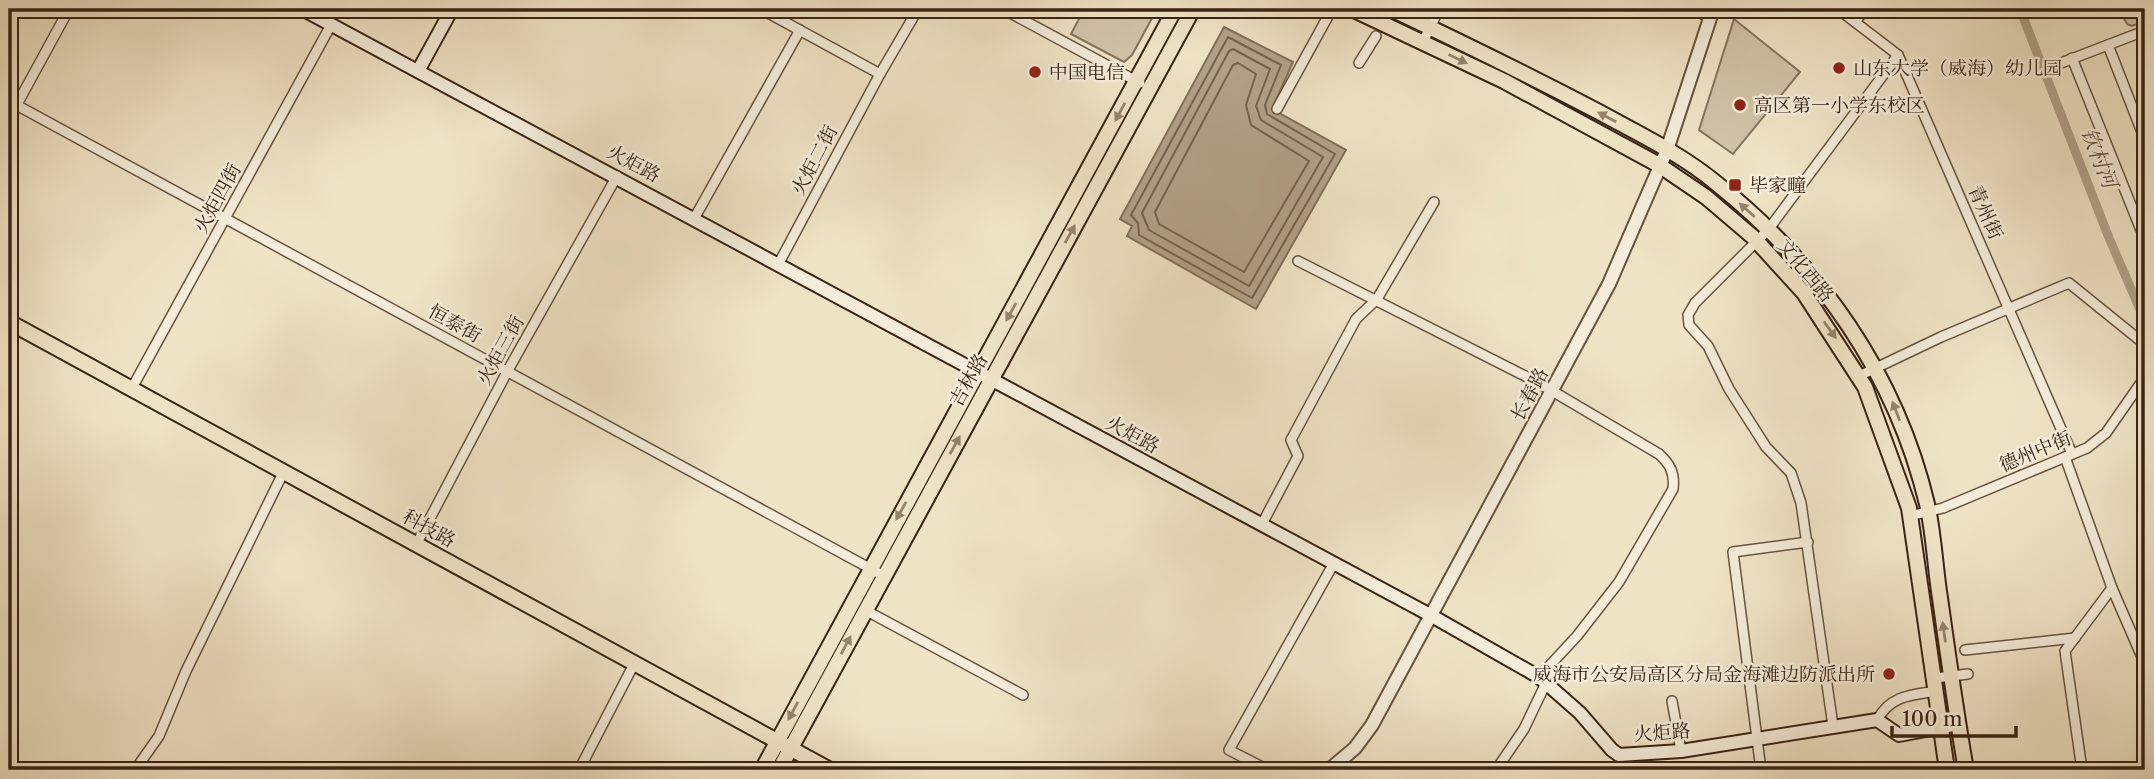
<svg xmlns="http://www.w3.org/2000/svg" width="2154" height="779" font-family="'Libre Caslon Text','Noto Serif SC',serif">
<rect width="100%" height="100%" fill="#efe3c6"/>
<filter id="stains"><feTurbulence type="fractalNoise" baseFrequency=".00286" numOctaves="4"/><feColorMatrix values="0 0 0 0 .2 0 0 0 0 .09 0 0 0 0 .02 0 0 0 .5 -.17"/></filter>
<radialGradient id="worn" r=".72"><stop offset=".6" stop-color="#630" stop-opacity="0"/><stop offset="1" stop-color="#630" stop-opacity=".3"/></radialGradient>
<!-- green -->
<g fill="#d0c3a8" stroke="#84745e" stroke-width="2">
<path d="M1065,9h92l-25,46 -8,7 -53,-28 9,-17z"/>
<path d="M2119,9h26v12l-13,5 -5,-2z"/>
<path d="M1734,19l66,53 -67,82 -34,-24z"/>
</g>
<!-- water -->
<path fill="#b1a289" stroke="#81705a" stroke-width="2" d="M1224,27l69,35 -21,47 74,41 -90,159 -129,-73 5,-10 -12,-7z"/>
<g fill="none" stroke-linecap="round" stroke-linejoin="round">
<!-- shore -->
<g stroke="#74634e" stroke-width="2">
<path d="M1228,37l53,28 -16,40 2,9 68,40 -83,144 -113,-63 -1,-12 -7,-8z"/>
<path d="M1233,49l37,20 -14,37 5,14 62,37 -74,129 -100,-56 -7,-17 87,-162z"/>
<path d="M1238,63l18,11 -10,31 5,20 58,36 -65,111 -85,-48 -4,-12 78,-147z"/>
</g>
<!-- canal -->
<path stroke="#b1a289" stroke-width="9" d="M2020,9l89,229 36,83"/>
<defs>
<g id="minor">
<path d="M761,9l119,65 38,-65"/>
<path d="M1003,9l137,74"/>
<path d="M1693,9l17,9"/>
<path d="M1838,9l60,46 174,399"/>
<path d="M1855,22l10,-13"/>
<path d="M1423,42l16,-33"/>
<path d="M2108,45l37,95"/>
<path d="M2072,58l73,182"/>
<path d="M1359,63l17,-27"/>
<path d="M2048,68l91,-35"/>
<path d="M9,101l875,475"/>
<path d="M1277,109l55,-100"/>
<path d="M9,119l60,-110"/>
<path d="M695,217l105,-187"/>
<path d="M1298,261l239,121 122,72c11,10 16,19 14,35l-54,93 -42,54 -38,41"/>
<path d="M779,263l101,-189"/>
<path d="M1859,376l82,-39 128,-54 73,59"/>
<path d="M132,388l199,-363"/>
<path d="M2065,457l47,131 33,76"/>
<path d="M1910,516l33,-8 144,-60 19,-15 39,-56"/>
<path d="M1262,524l36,-68 -7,-16 65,-121 21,-20 57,-97"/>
<path d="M417,543l90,-171 110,-196"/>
<path d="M865,610l158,85"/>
<path d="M1965,650l110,-12"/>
<path d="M1935,678l33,-4"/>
<path d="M1672,701l9,50"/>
<path d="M1877,720c14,-25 34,-25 60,-29"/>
<path d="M1833,726l-32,-223 -10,-30 -25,-26 -37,-58 -21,-43 -19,-21 -1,-10 7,-12 73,-73 130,-175"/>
<path d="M135,770l24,-34 27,-65 98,-200"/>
<path d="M579,770l55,-106"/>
<path d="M1268,770l-39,-20 105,-187"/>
<path d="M1496,770l28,-41 22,-46"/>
<path d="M1761,770l-28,-218 75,-10"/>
<path d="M2082,770l-17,-119 47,-63"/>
</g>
<path id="tertiary" d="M1329,770l26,-22 17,-23 237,-441 58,-134 46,-141"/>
<g id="secondary">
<path d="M302,9l1130,607 107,61 41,36 32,37 7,5 62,-4 196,-31 22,15 59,-11"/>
<path d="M418,71l34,-62"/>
</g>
<g id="primary">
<path d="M1352,9l152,72 155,84 47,32 47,40 51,56 61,94 44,121 38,262"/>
<path d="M1391,9c70,33 139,67 208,103 40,22 82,42 117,71 104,83 180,191 211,321 7,30 8,63 13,94 8,57 16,115 26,172"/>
<path d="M9,322l821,448"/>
<path d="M762,770l413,-761"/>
<path d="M779,770l414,-761"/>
</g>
</defs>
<!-- minor casing -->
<use href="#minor" stroke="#665440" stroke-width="12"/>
<!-- tertiary casing -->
<use href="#tertiary" stroke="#665440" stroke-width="16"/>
<!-- secondary casing -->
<use href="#secondary" stroke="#382413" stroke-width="16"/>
<!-- primary casing -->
<use href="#primary" stroke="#382413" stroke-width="18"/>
<!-- minor -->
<use href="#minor" stroke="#f5edda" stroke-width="9"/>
<!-- tertiary -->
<use href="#tertiary" stroke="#f5edda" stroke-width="12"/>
<!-- secondary -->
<use href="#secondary" stroke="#f5edda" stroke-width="12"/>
<!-- primary -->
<use href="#primary" stroke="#efe3c6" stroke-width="14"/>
</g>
<!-- one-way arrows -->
<defs><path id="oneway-solid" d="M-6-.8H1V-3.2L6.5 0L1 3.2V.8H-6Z" transform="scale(1.75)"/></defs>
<g fill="#94846c">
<use href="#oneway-solid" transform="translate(1458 59) rotate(26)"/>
<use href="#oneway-solid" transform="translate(1120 112) rotate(118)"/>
<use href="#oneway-solid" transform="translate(1607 117) rotate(-152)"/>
<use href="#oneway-solid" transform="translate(1747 210) rotate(-138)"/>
<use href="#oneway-solid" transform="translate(1070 234) rotate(-61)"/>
<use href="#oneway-solid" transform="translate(1011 312) rotate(119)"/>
<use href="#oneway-solid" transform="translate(1830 330) rotate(54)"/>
<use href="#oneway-solid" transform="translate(1896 411) rotate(-111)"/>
<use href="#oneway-solid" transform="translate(955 445) rotate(-61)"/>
<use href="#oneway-solid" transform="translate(901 511) rotate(119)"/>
<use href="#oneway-solid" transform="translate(1944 632) rotate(-98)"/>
<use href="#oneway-solid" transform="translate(846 645) rotate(-62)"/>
<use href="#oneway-solid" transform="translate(793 711) rotate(118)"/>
</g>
<!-- markers -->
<g fill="#8f2418" stroke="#f5edda" stroke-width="2.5">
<circle cx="1839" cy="68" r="7"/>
<circle cx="1035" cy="72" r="7"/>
<circle cx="1740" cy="105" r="7"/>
<rect x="1728" y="178" width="14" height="14" rx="3.5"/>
<circle cx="1889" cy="674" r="7"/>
</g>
<g text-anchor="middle" stroke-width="5" stroke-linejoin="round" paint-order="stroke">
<!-- poi labels -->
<g font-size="19" fill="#382413" stroke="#f5edda" text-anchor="start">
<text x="1853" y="75">山东大学（威海）幼儿园</text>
<text x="1049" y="79">中国电信</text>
<text x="1754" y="112">高区第一小学东校区</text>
<text x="1749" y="192">毕家疃</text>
<text x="1875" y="681" text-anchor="end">威海市公安局高区分局金海滩边防派出所</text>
</g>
<!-- street labels -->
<g font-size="19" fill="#382413" stroke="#f5edda">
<text transform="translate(814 160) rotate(-62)" y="7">火炬二街</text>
<text transform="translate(634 163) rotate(28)" y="7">火炬路</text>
<text transform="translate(217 198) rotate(-61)" y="7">火炬四街</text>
<text transform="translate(1986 212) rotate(66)" y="7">青州街</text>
<text transform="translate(1806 270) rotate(50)" y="7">文化西路</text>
<text transform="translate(455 323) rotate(29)" y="7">恒泰街</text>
<text transform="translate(500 350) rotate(-61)" y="7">火炬三街</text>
<text transform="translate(968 380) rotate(-61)" y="7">吉林路</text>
<text transform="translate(1529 394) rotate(-62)" y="7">长春路</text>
<text transform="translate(1133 434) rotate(28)" y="7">火炬路</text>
<text transform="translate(2035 451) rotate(-23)" y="7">德州中街</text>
<text transform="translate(429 528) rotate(29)" y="7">科技路</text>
<text transform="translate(1662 732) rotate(-4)" y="7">火炬路</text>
</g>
<!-- water labels -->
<g font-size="21" font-style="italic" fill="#62503c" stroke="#f5edda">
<text transform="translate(2099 158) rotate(68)" y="7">钦村河</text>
</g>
</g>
<!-- margin -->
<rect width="2154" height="779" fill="none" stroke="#efe3c6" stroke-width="35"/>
<rect x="10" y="10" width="2133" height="758" fill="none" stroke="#382413" stroke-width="3.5"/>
<rect x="18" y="18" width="2119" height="744" fill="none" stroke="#382413" stroke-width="2"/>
<!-- scale -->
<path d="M1892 726v10h124v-10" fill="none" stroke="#382413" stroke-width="3.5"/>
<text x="1902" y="726" font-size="21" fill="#382413" stroke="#f5edda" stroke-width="5" paint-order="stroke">100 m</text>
<rect width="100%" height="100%" filter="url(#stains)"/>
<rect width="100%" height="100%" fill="url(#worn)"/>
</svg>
